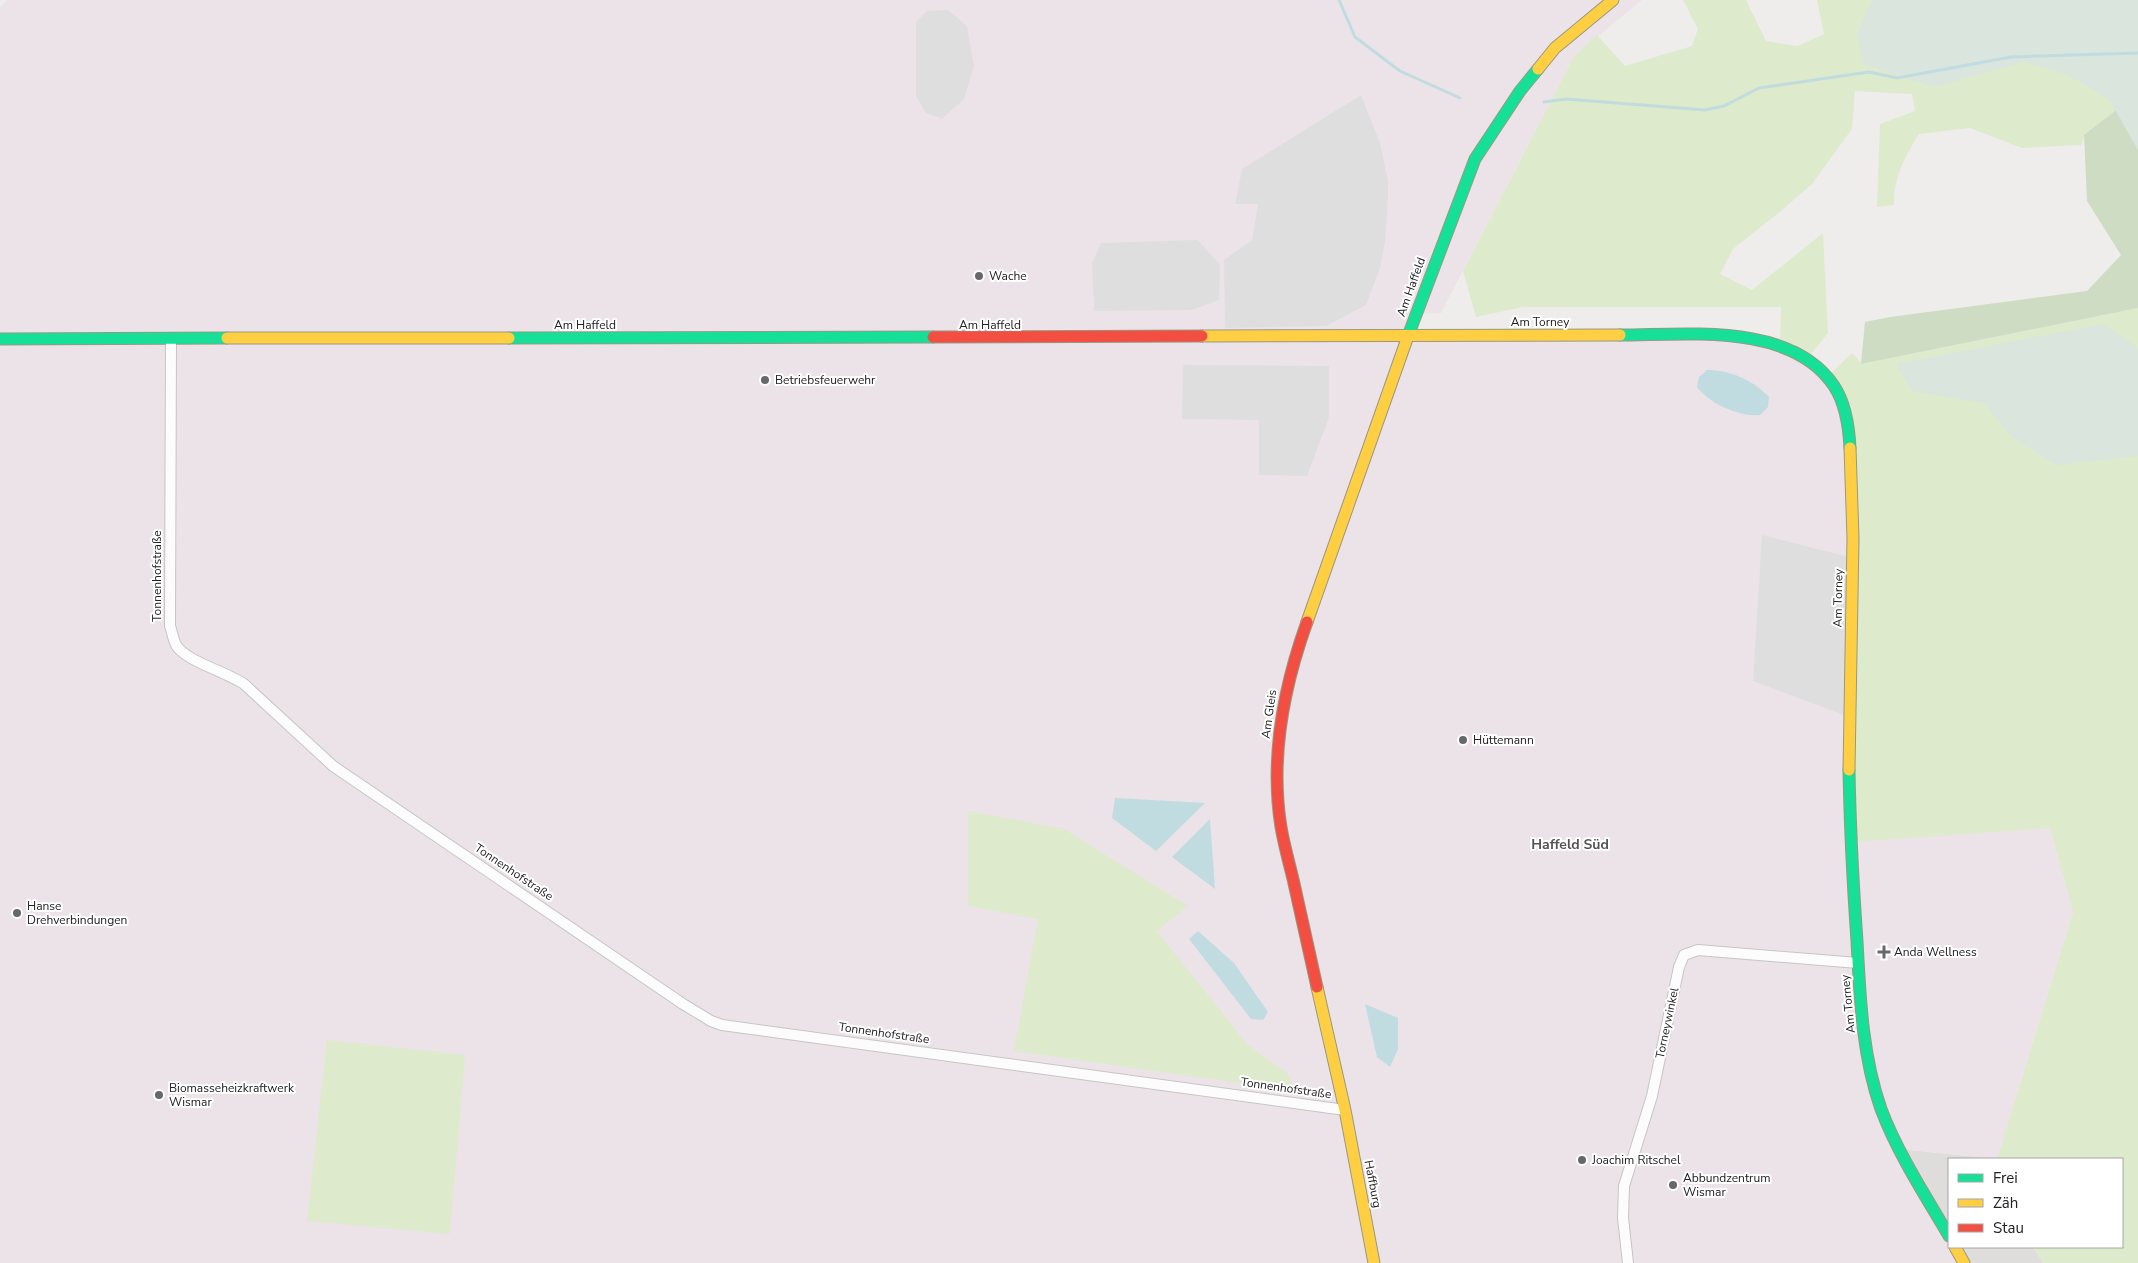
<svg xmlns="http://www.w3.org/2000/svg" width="2138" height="1263" font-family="'Nunito Sans',sans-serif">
<rect width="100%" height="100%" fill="#efedeb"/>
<!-- residential -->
<g fill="#dedddc">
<path d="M1900,1149l97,10h-48v77z"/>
<path d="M1955,1247h78l10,16h-79z"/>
</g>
<!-- industrial -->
<path fill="#ece3e9" d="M7,0h1635l-68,56 -133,257 -25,1 -8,21 349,5 71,36 23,64v401l199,-13 23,84 -76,247 -96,-10 63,114h-1964v-1256z"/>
<!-- grass -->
<g fill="#deeacc">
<path d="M1683,0h63l20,41 32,5 26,-12 -7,-34h321v143l-53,-8 -4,10 -59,3 -52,-20 -51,6c-14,22 -26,45 -25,71l-17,2 3,-83 35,-13 -3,-17 -57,-3 -3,38 -40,55 -31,27 -48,38 -13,25 32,16 71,-57 5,100 -21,26 -27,-12 1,-40h-258l-47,10 -13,-46 111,-215 23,-21 28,31 67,-20 6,-17z"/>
<path d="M2138,308v955h-95l-10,-16h89v-88h-125l76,-247 -23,-84 -199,14v-402l-23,-64 24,-23 10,11z"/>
<path d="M968,811l96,18 124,77 -31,25 90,113 40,29 8,18 -281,-40 24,-132 -70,-13z"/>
<path d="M327,1040l138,15 -15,179 -143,-13z"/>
</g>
<!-- forest -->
<path fill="#cddcc2" d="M2119,108l19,35v165l-277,56 4,-42 25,-5 197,-26 34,-36 -34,-54 -3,-66z"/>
<!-- wetland -->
<g fill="#d9e5dd">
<path d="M1872,0h266v150l-29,-51 -41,-24 -44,-13 -91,25 -70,-23 -6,-30z"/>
<path d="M2104,324l34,24v108l-82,9 -44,-28 -28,-34 -71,-12 -17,-27z"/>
</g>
<!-- parking -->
<g fill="#dfdede">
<path d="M948,10l19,16 7,40 -10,33 -22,20 -16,-6 -10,-17v-74l11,-11z"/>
<path d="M1361,95l19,48 8,37v18l-3,44 -5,26 -14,37 -40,21 -101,2 -1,-68 28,-20 6,-36h-23l7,-35z"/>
<path d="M1198,240l22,25 -1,35 -27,10 -99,1 1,-6 -2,-42 9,-20z"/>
<path d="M1183,365l146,1v52l-22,58 -48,-1v-55l-77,-1z"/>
<path d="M1762,535l91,23 -4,159 -96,-36z"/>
</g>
<!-- water -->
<g fill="#c0dce0">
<path d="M1707,370c23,0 46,10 62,27l-1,10 -8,8c-21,2 -50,-11 -63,-28l2,-10z"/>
<path d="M1115,798l90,5 -49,48 -44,-33z"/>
<path d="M1210,819l5,70 -43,-32z"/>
<path d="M1198,931l36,32 34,49 -5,8 -12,-1 -62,-80z"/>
<path d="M1365,1004l33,14v31l-8,18 -13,-10z"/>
</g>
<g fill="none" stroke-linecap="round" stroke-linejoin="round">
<!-- stream -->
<g stroke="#c0dce0" stroke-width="3">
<path d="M1339,0l16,37 45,34 60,27"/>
<path d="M1544,102l22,-3 139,11 19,-4 35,-18 110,-16 28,6 114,-21 127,-4"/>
</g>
<defs>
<g id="street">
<path d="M171,340l-1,286c2,5 3,13 6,19 9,16 51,27 68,39l89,82 350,238 28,17 11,4 623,85"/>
<path d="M1628,1263l-5,-45 1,-32 28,-90 27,-129 5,-12 14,-5 160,13"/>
</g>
<g id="fast">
<path d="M1620,335c66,0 172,-13 214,51 12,18 15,41 16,62"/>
<path d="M1408,336l67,-177 45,-68 18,-22"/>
<path d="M509,338l424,-1"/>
<path d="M0,339l227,-1"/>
<path d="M1849,770c1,57 4,114 8,171 3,56 5,114 24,168 17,45 44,86 68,127"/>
</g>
<g id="slow">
<path d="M1538,69l17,-21 58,-48"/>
<path d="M1202,336l418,-1"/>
<path d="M227,338h282"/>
<path d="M1307,622l101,-286"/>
<path d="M1849,770l4,-232 -3,-90"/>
<path d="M1317,987l28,123 29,153"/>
<path d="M1955,1247l9,16"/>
</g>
<g id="jam">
<path d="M933,337l269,-1"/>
<path d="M1307,622c-23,64 -37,137 -26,205 3,18 8,35 12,52 8,36 16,72 24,108"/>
</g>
</defs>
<!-- street casing -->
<use href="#street" stroke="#c6c5c4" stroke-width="12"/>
<!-- fast casing -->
<use href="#fast" stroke="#999883" stroke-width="13"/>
<!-- slow casing -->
<use href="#slow" stroke="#999883" stroke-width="13"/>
<!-- jam casing -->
<use href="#jam" stroke="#999883" stroke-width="13"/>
<!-- street -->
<use href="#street" stroke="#fdfcfc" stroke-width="10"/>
<!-- fast -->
<use href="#fast" stroke="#16e098" stroke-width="11"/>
<!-- slow -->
<use href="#slow" stroke="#ffcf43" stroke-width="11"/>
<!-- jam -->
<use href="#jam" stroke="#f24e42" stroke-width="11"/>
</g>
<!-- markers -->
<g fill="#696868" stroke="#fff" stroke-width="2">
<circle cx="979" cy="276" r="5"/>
<circle cx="765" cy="380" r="5"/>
<circle cx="1463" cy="740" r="5"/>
<circle cx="17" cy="913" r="5"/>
<path d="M1881.5 944.5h5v5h5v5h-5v5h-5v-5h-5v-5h5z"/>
<circle cx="159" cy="1095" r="5"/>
<circle cx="1582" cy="1160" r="5"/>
<circle cx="1673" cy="1185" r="5"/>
</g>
<g text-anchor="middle" stroke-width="4" stroke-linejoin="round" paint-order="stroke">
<!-- poi labels -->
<g font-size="12" fill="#212121" stroke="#fff" text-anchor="start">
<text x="989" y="280">Wache</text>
<text x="775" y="384">Betriebsfeuerwehr</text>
<text x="1473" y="744">Hüttemann</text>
<text x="27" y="910">Hanse<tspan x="27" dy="14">Drehverbindungen</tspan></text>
<text x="1894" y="956">Anda Wellness</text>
<text x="169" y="1092">Biomasseheizkraftwerk<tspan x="169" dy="14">Wismar</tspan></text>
<text x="1592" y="1164">Joachim Ritschel</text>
<text x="1683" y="1182">Abbundzentrum<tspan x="1683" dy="14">Wismar</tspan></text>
</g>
<!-- street labels -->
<g font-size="12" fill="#212121" stroke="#fff">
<text transform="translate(1411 287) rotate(-70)" y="4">Am Haffeld</text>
<text x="1540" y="326">Am Torney</text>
<text x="585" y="329">Am Haffeld</text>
<text x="990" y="329">Am Haffeld</text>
<text transform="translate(157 576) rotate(-90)" y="4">Tonnenhofstraße</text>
<text transform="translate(1838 598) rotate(-89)" y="4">Am Torney</text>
<text transform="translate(1269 714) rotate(-82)" y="4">Am Gleis</text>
<text transform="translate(514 872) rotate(34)" y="4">Tonnenhofstraße</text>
<text transform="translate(1848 1004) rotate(-96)" y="4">Am Torney</text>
<text transform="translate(1667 1023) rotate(-78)" y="4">Torneywinkel</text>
<text transform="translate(884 1033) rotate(8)" y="4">Tonnenhofstraße</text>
<text transform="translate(1286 1088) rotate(8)" y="4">Tonnenhofstraße</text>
<text transform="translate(1373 1184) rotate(79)" y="4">Haffburg</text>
</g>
<!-- neighbourhood labels -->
<g font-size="14" font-weight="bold" fill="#545454" stroke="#fff">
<text x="1570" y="849">Haffeld Süd</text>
</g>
</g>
<!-- legend -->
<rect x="1948" y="1158" width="175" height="90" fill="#ffffff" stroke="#a6a6a6"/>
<rect x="1958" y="1174" width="25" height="8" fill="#16e098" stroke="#a6a6a6"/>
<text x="1993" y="1183" font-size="15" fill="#212121">Frei</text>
<rect x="1958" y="1199" width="25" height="8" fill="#ffcf43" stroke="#a6a6a6"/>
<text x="1993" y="1208" font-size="15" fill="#212121">Zäh</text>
<rect x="1958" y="1224" width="25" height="8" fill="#f24e42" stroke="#a6a6a6"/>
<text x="1993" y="1233" font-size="15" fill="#212121">Stau</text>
</svg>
